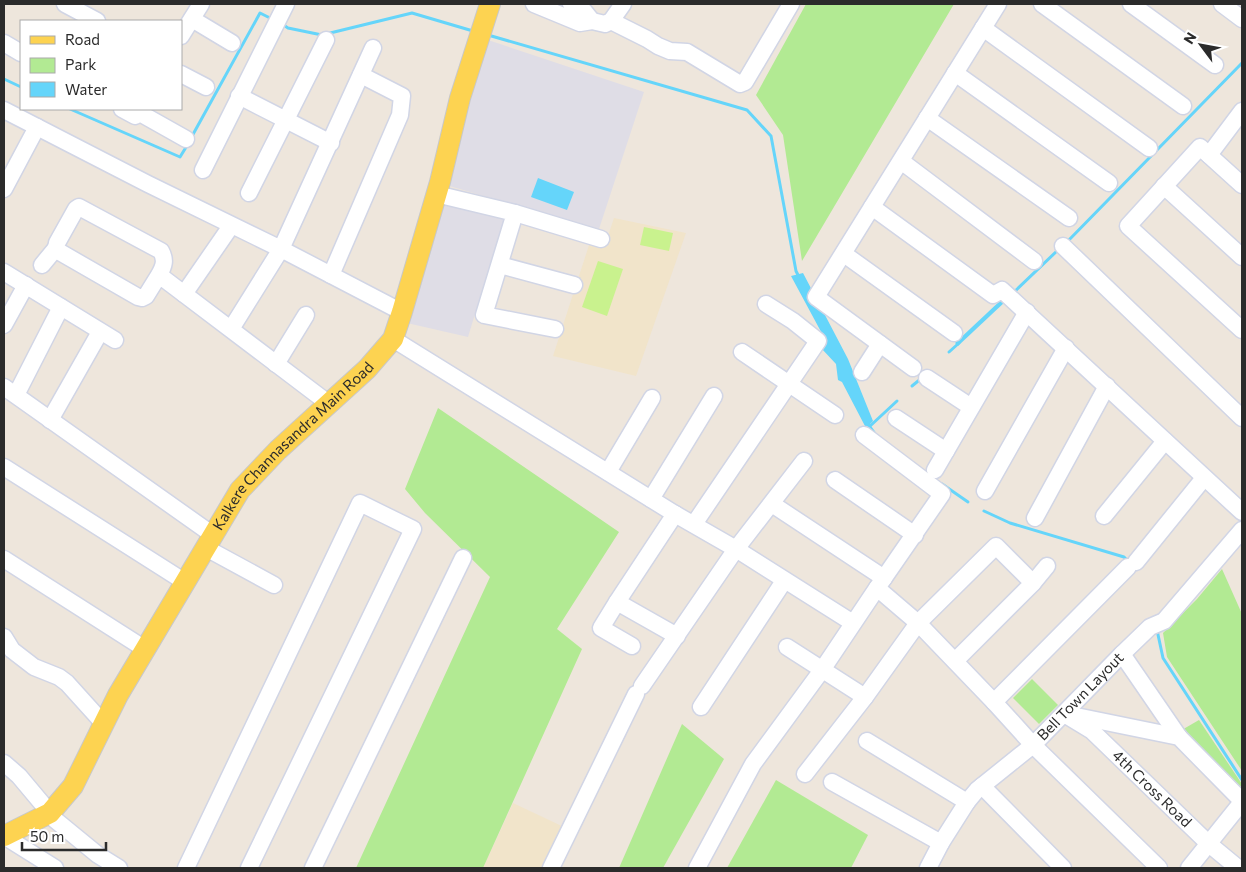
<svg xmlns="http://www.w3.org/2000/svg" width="1246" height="872" font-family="Commissioner,sans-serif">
<rect width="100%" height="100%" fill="#eee6dc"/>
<!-- industrial -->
<g fill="#dfdde6">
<path d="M488,40l156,52 -45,137 -153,-44 31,-118z"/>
<path d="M438,196l67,20 -37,121 -61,-14z"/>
</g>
<!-- education -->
<g fill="#f1e4ca">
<path d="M614,218l72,15 -50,143 -83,-20 38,-117 14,6z"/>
<path d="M513,803l53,25 -19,40h-64z"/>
</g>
<!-- green -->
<g fill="#b2ea93">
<path d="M806,4h148l-152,257 -19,-126 -27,-40z"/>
<path d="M438,408l181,124 -62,97 25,20 -99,219h-127l134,-291 -65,-64 -20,-24z"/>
<path d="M1222,569l20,45v157l-75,-114 -4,-24 34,-34z"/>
<path d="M1032,679l26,26 -19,19 -26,-26z"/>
<path d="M1199,720l43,64v10l-62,-63z"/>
<path d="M682,724l42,35 -61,109h-44z"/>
<path d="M776,780l92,55 -17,33h-124z"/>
</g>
<!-- pitch -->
<g fill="#c9f28e">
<path d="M644,227l29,6 -4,18 -29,-6z"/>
<path d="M598,261l25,8 -16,47 -25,-9z"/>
</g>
<!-- water -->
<g fill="#65d5fa">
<path d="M538,178l36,14 -7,18 -36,-13z"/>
<path d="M803,273l45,86 25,62 -7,7 -24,-46 -4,-2 -2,-16 -14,-15 4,-8 -35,-65z"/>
<path d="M1003,298l3,3 -48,45 -3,-3z"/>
</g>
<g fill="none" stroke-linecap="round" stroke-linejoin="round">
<!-- stream -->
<g stroke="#65d5fa" stroke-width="3">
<path d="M282,24l6,4 34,7 90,-22 61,18"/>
<path d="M488,35l259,75 24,26 25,135 3,6"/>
<path d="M4,79l17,8"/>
<path d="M70,109l110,48 8,-13"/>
<path d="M191,138l69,-125 12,6"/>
<path d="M1066,243l176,-180"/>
<path d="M1013,293l46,-44"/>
<path d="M949,352l10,-9"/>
<path d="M912,386l11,-9"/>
<path d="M867,423l8,11"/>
<path d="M869,427l28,-26"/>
<path d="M942,484l26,18"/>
<path d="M984,511l26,12 114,34 4,4"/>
<path d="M1157,630l6,28 79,122"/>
</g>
<defs>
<g id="minor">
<path d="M65,4l32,17"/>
<path d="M534,4l46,19 12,-2 13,3 6,-3 12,-17"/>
<path d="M571,4l13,7 8,10"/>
<path d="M1042,4l141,102"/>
<path d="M1131,4l84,61"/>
<path d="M1222,4l20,15"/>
<path d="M192,19l40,24"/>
<path d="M611,21l36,18 11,7 12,5 17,1 53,32 5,-2 46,-78"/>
<path d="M983,28l166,120"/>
<path d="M181,36l20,-32"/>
<path d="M4,43l17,10"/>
<path d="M955,73l154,110"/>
<path d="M181,74l25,13"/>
<path d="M239,96l92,47"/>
<path d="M122,109l13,7 5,-7"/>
<path d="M4,110l144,74 133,65 121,63"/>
<path d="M138,112l48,27"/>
<path d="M927,118l142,100"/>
<path d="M1209,155l33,-44"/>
<path d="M901,161l133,100"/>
<path d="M203,170l83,-166"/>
<path d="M1242,185l-42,-38 -72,79 114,104"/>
<path d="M1164,186l78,71"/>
<path d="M4,189l33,-62"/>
<path d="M249,193l77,-153"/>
<path d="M436,194l79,19 -31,102 71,14"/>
<path d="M872,207l121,88 9,-5 240,222"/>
<path d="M515,213l86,26"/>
<path d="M1063,246l179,172"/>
<path d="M844,254l110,79"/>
<path d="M42,265l14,-17"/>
<path d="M500,265l74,20"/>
<path d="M4,272l111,68"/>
<path d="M159,275l-13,21 -4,2 -4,-1 -80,-46 -2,-3 1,-5 19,-34 3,-2 82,44c5,9 3,15 -2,24l169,128"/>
<path d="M331,275l69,-160 2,-19 -41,-21"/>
<path d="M184,294l47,-68"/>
<path d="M4,325l22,-40"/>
<path d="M231,329l50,-80 92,-201"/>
<path d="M393,339l282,175 61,35 117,74"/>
<path d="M742,352l93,63"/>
<path d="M276,364l30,-49"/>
<path d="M913,368l-97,-71 182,-293"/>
<path d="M862,372l18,-28"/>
<path d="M927,378l44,29"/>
<path d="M4,387l209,148"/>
<path d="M16,395l45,-88"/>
<path d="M896,418l50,33"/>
<path d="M50,420l50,-88"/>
<path d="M864,435l78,59 -65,94"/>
<path d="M4,467l181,115"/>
<path d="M935,470l92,-158"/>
<path d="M608,472l44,-74"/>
<path d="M835,480l80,55"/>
<path d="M985,491l81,-143"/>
<path d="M651,499l63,-103"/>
<path d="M772,504l112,74"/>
<path d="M1104,516l61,-75"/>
<path d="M1035,518l72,-132"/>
<path d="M694,524l124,-183 -25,-20 -27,-17"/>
<path d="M206,548l68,37"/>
<path d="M4,559l141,90"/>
<path d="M1136,562l68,-84"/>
<path d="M1033,583l14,-17"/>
<path d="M617,602l58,-88"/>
<path d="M4,637l8,13 22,17 25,10 8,6 37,41"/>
<path d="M632,646l-31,-18 16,-26 60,34"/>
<path d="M787,647l78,50"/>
<path d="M1122,654l57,83"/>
<path d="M642,686l94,-137 68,-88"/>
<path d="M994,702l134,-135"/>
<path d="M701,707l83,-126"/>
<path id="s1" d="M1064,714l28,17 117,113 29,24"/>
<path d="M1076,716l103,21 63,64"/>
<path d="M867,741l100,61"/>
<path d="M4,763l15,13 31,37"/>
<path d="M805,774l60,-77 53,-74 78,-77 37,37 -78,78"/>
<path d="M832,782l109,61"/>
<path d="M982,786l81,82"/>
<path d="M48,814l50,41 21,13"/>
<path d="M4,836l51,32"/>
<path d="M186,868l174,-365 53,26 -164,339"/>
<path d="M313,868l150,-310"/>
<path d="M551,868l85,-174"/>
<path d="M697,868l56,-104 69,-94 55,-82 41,35 76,79 39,43 126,123"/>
<path id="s2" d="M928,868l13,-25 26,-41 10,-12 56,-45 89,-91 28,-27 14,-6 78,-91"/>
<path d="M1189,868l53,-66"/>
</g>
<g id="major">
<path id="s3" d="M4,836l46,-23 23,-27 45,-91 122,-205 38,-40 89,-81 26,-30 9,-27 38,-130 20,-84 30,-94"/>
</g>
</defs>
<!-- minor casing -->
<use href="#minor" stroke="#d1d5e5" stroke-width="19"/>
<!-- major casing -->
<use href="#major" stroke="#c8c8c8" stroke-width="22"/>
<!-- minor -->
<use href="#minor" stroke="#fff" stroke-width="16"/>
<!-- major -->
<use href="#major" stroke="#fdd351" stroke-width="20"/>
</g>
<g text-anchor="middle" stroke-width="4" stroke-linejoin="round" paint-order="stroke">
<!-- street labels -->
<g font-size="15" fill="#2b2b2b" stroke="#fff">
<text dy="5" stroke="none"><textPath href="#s3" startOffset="495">Kalkere Channasandra Main Road</textPath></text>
<text dy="5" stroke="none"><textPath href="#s2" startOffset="232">Bell Town Layout</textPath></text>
<text dy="5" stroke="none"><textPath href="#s1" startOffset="116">4th Cross Road</textPath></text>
</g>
</g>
<!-- border -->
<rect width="1246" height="872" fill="none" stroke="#2b2b2b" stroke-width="10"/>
<!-- legend -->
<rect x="20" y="20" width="162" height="90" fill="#ffffff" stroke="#aaaaaa"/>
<rect x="30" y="36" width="25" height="8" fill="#fdd351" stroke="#aaaaaa"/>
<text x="65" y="45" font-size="15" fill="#2b2b2b">Road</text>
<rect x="30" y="58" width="25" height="15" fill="#b2ea93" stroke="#aaaaaa"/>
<text x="65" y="70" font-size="15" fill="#2b2b2b">Park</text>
<rect x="30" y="82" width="25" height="15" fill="#65d5fa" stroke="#aaaaaa"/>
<text x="65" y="95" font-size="15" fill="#2b2b2b">Water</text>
<!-- north arrow -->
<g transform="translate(1201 45) rotate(302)" stroke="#ffffff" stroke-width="4" paint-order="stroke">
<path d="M0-4L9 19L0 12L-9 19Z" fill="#2b2b2b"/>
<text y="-8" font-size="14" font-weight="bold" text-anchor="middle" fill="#2b2b2b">N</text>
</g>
<!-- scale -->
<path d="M22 842v8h84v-8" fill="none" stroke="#2b2b2b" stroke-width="2.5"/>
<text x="30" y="842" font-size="15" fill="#2b2b2b" stroke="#ffffff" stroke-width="4" paint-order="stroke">50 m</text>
</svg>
